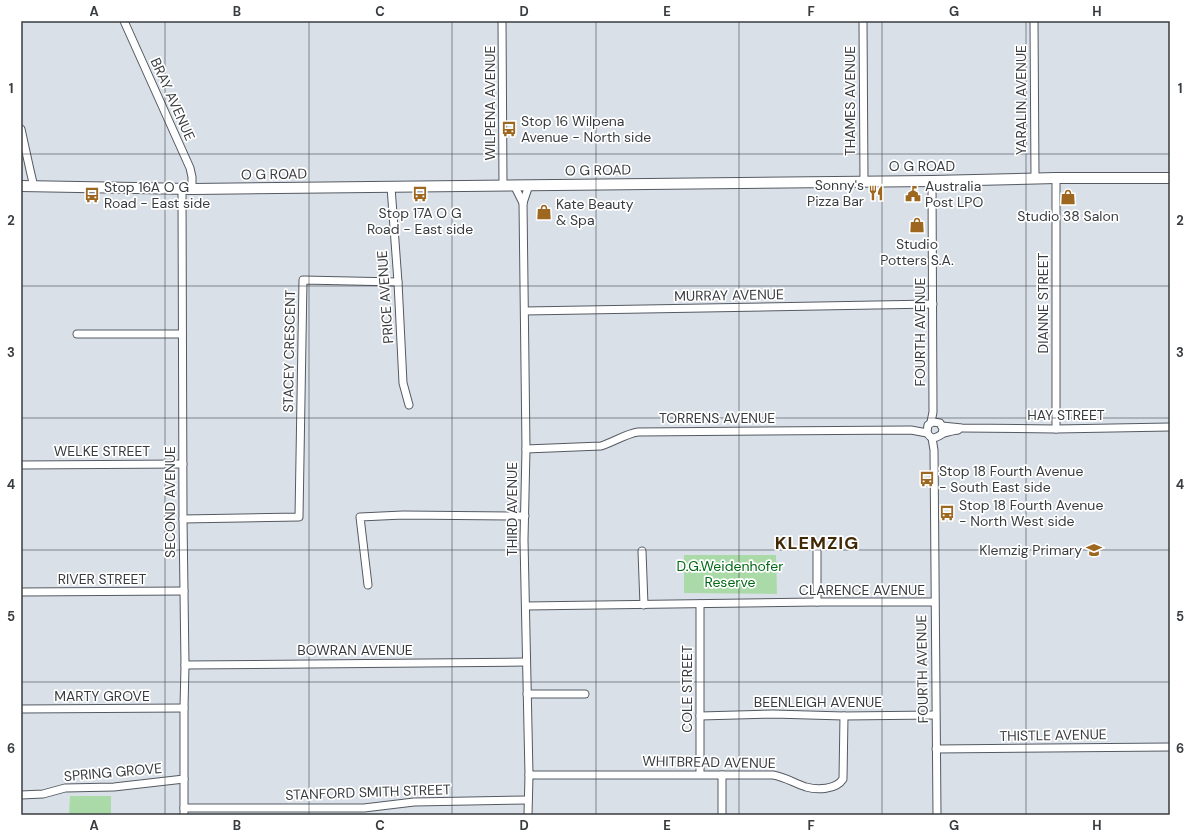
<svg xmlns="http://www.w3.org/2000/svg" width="1191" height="836" font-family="'DM Sans',sans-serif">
<rect width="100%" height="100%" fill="#d9e0e8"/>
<!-- green -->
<g fill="#aadaa8">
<path d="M684,555h92l1,39 -93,-1z"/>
<path d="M70,796h41v19h-42z"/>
</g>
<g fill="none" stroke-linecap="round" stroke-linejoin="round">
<defs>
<g id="street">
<path d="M124,21l66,147 2,9v12"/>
<path d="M502,21l1,164"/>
<path d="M863,21l1,160"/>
<path d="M1034,21l1,157"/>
<path d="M21,129l9,41 4,17"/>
<path d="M1056,178v251"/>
<path d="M514,185l9,18"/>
<path d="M391,187l7,95 5,101 6,22"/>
<path d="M182,189l1,330 2,146 -1,43v107"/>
<path d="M525,311l408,-7"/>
<path d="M77,334h105"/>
<path d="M931,422l2,-10 -1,-231"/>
<path d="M942,426l20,2 94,1 114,-2"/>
<path d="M942,434l1,-5 -3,-6 -7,-1 -5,3 -1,7c4,9 9,6 15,2 5,-2 11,-3 16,-4"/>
<path d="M932,438l2,12 3,365"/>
<path d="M526,449l75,-3c13,-4 24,-12 37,-14l273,-2 16,3"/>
<path d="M21,465l162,-1"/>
<path d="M183,519l116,-2 4,-237 95,2"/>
<path d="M817,546v56"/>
<path d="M642,551l2,54"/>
<path d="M368,585l-8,-68 43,-2 122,1"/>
<path d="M21,592l163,-1"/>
<path d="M700,604v170"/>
<path d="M526,606l291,-4h117"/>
<path d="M185,665l341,-3"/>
<path d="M527,694h58"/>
<path d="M21,709l163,-1"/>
<path d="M700,716l73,-2 71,2 91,-1"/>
<path d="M936,749l234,-2"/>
<path d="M529,775h244c12,2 21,8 33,12 11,3 30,3 37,-8l1,-63"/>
<path d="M21,795l22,-1 22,-6 49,-1 70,-8"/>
<path d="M184,808h180l50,-6 114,-2"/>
<path d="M528,815l1,-40 -5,-235 2,-91 -3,-246 6,-18"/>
<path d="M722,815v-40"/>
</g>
<path id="secondary" d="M21,186l171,3 740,-8 124,-3h114"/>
</defs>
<!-- street casing -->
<use href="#street" stroke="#555a62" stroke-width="9"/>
<!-- secondary casing -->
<use href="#secondary" stroke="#555a62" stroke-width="12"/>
<!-- street -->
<use href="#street" stroke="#fff" stroke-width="7"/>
<!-- secondary -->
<use href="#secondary" stroke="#fff" stroke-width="10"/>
</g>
<!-- grid -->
<path fill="none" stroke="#393c3f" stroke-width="1" stroke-opacity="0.55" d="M165,21v794M309,21v794M452,21v794M596,21v794M739,21v794M882,21v794M1026,21v794M21,154h1149M21,286h1149M21,418h1149M21,550h1149M21,682h1149"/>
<!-- icons -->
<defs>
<symbol id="bus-bare" viewBox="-9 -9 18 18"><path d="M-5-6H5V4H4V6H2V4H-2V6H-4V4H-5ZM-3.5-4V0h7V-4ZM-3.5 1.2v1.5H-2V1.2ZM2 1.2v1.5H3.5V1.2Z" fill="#9d6720" stroke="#fff" stroke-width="2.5" paint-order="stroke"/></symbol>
<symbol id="restaurant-bare" viewBox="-9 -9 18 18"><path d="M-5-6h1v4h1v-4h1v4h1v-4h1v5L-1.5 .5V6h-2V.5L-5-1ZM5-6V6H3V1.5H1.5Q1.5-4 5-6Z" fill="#9d6720" stroke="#fff" stroke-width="2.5" paint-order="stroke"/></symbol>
<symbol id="civic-bare" viewBox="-9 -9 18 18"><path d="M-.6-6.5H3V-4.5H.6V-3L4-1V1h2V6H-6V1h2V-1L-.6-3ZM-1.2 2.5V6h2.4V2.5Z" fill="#9d6720" stroke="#fff" stroke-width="2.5" paint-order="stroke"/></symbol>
<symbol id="shop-bare" viewBox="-9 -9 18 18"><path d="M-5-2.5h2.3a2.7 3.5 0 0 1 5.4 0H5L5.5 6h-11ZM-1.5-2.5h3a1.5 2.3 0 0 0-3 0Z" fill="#9d6720" stroke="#fff" stroke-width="2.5" paint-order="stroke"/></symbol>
<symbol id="school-bare" viewBox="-9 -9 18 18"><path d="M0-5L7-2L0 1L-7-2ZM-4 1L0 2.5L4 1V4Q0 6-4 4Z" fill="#9d6720" stroke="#fff" stroke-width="2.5" paint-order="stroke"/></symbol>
</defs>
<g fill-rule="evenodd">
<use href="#bus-bare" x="498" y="118" width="22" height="22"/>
<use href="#restaurant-bare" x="865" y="182" width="22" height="22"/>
<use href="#bus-bare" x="409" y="183" width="22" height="22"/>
<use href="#civic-bare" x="902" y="183" width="22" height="22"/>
<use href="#bus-bare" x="81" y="184" width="22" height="22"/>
<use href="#shop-bare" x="1057" y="186" width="22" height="22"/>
<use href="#shop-bare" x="533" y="201" width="22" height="22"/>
<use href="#shop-bare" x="906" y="214" width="22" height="22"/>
<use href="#bus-bare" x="916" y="468" width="22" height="22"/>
<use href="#bus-bare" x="936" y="502" width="22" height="22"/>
<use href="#school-bare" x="1083" y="539" width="22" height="22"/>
</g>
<g text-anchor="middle" stroke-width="3.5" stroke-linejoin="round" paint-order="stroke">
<!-- street labels -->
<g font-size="14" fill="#393c3f" stroke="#fff">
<text transform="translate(173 99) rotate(66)" y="5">BRAY AVENUE</text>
<text transform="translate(1021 100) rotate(-90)" y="5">YARALIN AVENUE</text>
<text transform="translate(850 101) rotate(-90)" y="5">THAMES AVENUE</text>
<text transform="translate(490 103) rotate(-90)" y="5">WILPENA AVENUE</text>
<text x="922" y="171">O G ROAD</text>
<text transform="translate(598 170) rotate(-1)" y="5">O G ROAD</text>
<text transform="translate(274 174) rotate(-1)" y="5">O G ROAD</text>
<text transform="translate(729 295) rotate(-1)" y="5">MURRAY AVENUE</text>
<text transform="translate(385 297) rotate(-94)" y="5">PRICE AVENUE</text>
<text transform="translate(1043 303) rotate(-90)" y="5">DIANNE STREET</text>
<text transform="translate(920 332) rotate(-90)" y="5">FOURTH AVENUE</text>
<text transform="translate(289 351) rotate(-89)" y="5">STACEY CRESCENT</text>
<text x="1066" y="420">HAY STREET</text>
<text x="717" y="423">TORRENS AVENUE</text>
<text x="102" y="456">WELKE STREET</text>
<text transform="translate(170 502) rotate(-90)" y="5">SECOND AVENUE</text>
<text transform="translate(512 509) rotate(-90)" y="5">THIRD AVENUE</text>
<text x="102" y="584">RIVER STREET</text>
<text x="862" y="595">CLARENCE AVENUE</text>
<text x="355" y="655">BOWRAN AVENUE</text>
<text transform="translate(922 669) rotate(-91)" y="5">FOURTH AVENUE</text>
<text transform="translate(687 689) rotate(-90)" y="5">COLE STREET</text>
<text x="102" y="701">MARTY GROVE</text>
<text x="818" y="707">BEENLEIGH AVENUE</text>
<text transform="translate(1053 735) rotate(-1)" y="5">THISTLE AVENUE</text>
<text transform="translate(709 762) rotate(1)" y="5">WHITBREAD AVENUE</text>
<text transform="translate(113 772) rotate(-5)" y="5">SPRING GROVE</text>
<text transform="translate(368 792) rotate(-2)" y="5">STANFORD SMITH STREET</text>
</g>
<!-- poi labels -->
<g font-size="14" fill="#393c3f" stroke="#fff" text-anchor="start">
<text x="521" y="126">Stop 16 Wilpena<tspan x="521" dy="16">Avenue - North side</tspan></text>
<text x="864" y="190" text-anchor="end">Sonny's<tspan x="864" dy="16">Pizza Bar</tspan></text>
<text x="925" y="191">Australia<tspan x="925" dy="16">Post LPO</tspan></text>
<text x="104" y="192">Stop 16A O G<tspan x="104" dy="16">Road - East side</tspan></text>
<text x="556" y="209">Kate Beauty<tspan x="556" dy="16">&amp; Spa</tspan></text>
<text x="420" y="218" text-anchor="middle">Stop 17A O G<tspan x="420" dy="16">Road - East side</tspan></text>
<text x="1068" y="221" text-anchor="middle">Studio 38 Salon</text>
<text x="917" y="249" text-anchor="middle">Studio<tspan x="917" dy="16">Potters S.A.</tspan></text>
<text x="939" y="476">Stop 18 Fourth Avenue<tspan x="939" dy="16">- South East side</tspan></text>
<text x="959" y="510">Stop 18 Fourth Avenue<tspan x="959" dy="16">- North West side</tspan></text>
<text x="1082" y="555" text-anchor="end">Klemzig Primary</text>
</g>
<!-- park labels -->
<g font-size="14" fill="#016913" stroke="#fff">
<text x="730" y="571">D.G.Weidenhofer<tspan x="730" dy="16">Reserve</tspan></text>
</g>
<!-- district labels -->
<g font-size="18" font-weight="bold" letter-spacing="1" fill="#422906" stroke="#fff">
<text x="817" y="549">KLEMZIG</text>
</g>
</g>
<!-- border -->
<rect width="1191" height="836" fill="none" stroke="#ffffff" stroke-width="44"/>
<rect x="22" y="22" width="1147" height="792" fill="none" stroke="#393c3f" stroke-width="1.5"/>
<g font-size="13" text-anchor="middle" font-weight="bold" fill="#393c3f">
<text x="94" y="16">A</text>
<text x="237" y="16">B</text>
<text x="380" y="16">C</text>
<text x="524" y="16">D</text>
<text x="667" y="16">E</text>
<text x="811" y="16">F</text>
<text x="954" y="16">G</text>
<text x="1097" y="16">H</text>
<text x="11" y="93">1</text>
<text x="1180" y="93">1</text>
<text x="11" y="225">2</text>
<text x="1180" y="225">2</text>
<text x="11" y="357">3</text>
<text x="1180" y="357">3</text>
<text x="11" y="489">4</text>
<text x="1180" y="489">4</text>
<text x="11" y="621">5</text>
<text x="1180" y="621">5</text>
<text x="11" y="753">6</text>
<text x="1180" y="753">6</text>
<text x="94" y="830">A</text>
<text x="237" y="830">B</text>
<text x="380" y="830">C</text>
<text x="524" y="830">D</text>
<text x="667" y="830">E</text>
<text x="811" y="830">F</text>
<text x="954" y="830">G</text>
<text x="1097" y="830">H</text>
</g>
</svg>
